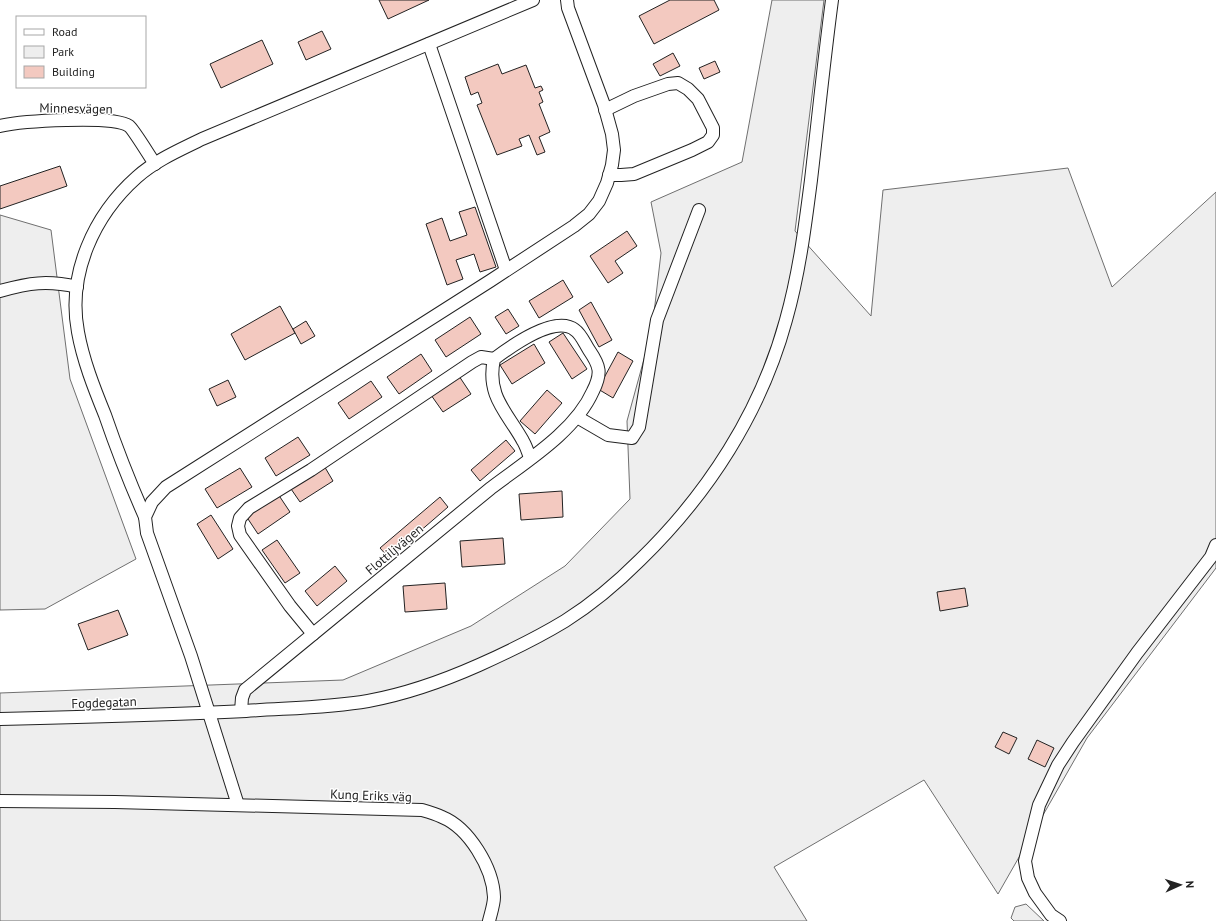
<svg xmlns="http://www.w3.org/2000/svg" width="1216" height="921" font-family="'PT Sans',sans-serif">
<rect width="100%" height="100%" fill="#fff"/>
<!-- green -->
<g fill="#eee" stroke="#6f6f6f">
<path d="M772,0h52l-29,231 76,85 12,-126 185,-22 44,119 104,-95v376l-129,170 -89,156 -74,-114 -150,87 33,54h-807v-228l343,-13 128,-54 94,-60 65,-67 -3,-78 25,-91 9,-77 -10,-51 91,-40z"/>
<path d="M0,215l51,15 19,149 66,180 -91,50 -45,1z"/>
<path d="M1026,904l18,17h-30l-3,-3 4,-11z"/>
</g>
<!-- building -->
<g fill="#f3c9c0" stroke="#222">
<path d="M379,0h50l-41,19z"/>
<path d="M670,0h44l5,10 -65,34 -15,-28z"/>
<path d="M322,31l9,18 -25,11 -8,-18z"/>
<path d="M262,40l11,24 -52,24 -11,-24z"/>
<path d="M673,53l7,13 -20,10 -7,-12z"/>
<path d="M715,61l5,11 -16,7 -5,-11z"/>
<path d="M498,64l4,10 24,-9 9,23 6,-2 2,4 -4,2 4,10 -4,2 11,28 -11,5 6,15 -8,3 -8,-20 -10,4 3,7 -25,9 -20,-50 5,-2 -4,-11 -7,3 -6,-18z"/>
<path d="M60,166l7,20 -67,23v-23z"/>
<path d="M475,207l21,60 -16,5 -6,-18 -18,6 7,19 -16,6 -21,-61 16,-6 8,23 17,-6 -8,-23z"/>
<path d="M627,231l10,15 -22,15 8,12 -15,10 -18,-27z"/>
<path d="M563,280l10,17 -34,21 -10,-17z"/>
<path d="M591,302l21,38 -13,7 -20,-37z"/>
<path d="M280,306l15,27 -50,27 -14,-26z"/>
<path d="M508,309l11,17 -13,8 -11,-17z"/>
<path d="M470,317l11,17 -35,23 -11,-17z"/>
<path d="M306,321l9,15 -14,8 -8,-15z"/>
<path d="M563,333l24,36 -15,10 -23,-37z"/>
<path d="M534,344l11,19 -33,21 -12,-19z"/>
<path d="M618,352l15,9 -20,37 -15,-9z"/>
<path d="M421,354l11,17 -33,23 -12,-17z"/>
<path d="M459,376l12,18 -28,18 -12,-17z"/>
<path d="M228,380l8,17 -19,9 -8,-17z"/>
<path d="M371,381l11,16 -33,22 -11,-16z"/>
<path d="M547,390l15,13 -27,31 -15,-13z"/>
<path d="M298,437l12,18 -34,21 -11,-18z"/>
<path d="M506,440l9,11 -35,30 -9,-11z"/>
<path d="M323,464l10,17 -33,21 -11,-16z"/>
<path d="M240,468l12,19 -35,21 -12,-19z"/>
<path d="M562,491l1,26 -42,3 -2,-26z"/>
<path d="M278,494l12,18 -32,22 -12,-18z"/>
<path d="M440,497l8,10 -59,51 -9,-10z"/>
<path d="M211,515l22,34 -15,10 -21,-35z"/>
<path d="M503,538l2,26 -43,3 -2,-26z"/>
<path d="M277,540l23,33 -15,10 -23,-33z"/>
<path d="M335,566l12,15 -30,25 -12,-15z"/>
<path d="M445,583l2,26 -42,3 -2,-26z"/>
<path d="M965,588l3,18 -28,5 -3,-19z"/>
<path d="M118,610l10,25 -40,15 -10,-26z"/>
<path d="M1003,732l14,6 -8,16 -14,-7z"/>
<path d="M1037,740l17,8 -9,19 -17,-8z"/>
</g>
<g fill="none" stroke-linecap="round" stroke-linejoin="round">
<defs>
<g id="minor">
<path d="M429,44l77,226"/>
<path d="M605,110l29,-14 34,-12 10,-1 10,6 10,10 15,29v7l-5,7 -16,8 -58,24 -13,1h-12"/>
<path d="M0,126c21,-5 113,-11 129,0 5,4 21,31 26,38"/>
<path d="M0,291c29,-8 47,-11 77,-4"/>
<path d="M577,417l31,18 24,3 7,-11 18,-107 42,-110"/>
<path d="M145,517c-15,-34 -28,-67 -40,-102 -11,-27 -22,-55 -27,-83 -11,-58 16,-117 59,-155 19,-17 43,-27 65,-38l331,-139"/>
<path d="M313,634l-23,-28 -50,-71 -2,-9 2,-8 9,-10 62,-38 161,-108 9,-5 13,2"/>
<path d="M241,711l1,-13 3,-8 246,-202c34,-26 84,-56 102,-97 9,-18 7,-25 -4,-41 -4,-6 -8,-16 -14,-20 -20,-16 -65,17 -81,29 -8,37 13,53 29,82 3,5 5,11 7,17"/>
<path d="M0,719c82,-2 164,-4 246,-8 41,-3 82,-3 122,-10 38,-7 75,-20 111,-36 29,-13 58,-27 86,-44 27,-17 52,-38 75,-61 68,-66 121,-148 146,-240 13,-46 19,-93 25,-140 7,-60 13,-120 21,-180"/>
<path d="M0,801l115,1 307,8c7,2 14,4 20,7 27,11 51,51 52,80 0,7 -3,16 -5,24"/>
<path d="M238,805l-47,-149 -44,-123 -2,-16 7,-15 14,-15 324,-206 84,-55 15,-12 10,-13 8,-18 5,-18 2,-15 -2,-16 -8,-29 -36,-97 -1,-8"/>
<path d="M1060,921l-9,-6 -16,-22 -7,-15 -3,-17 14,-56 19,-40 15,-23 64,-89 74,-96 5,-12"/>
</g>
</defs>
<!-- minor casing -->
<use href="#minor" stroke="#222" stroke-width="14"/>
<!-- minor -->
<use href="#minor" stroke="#fff" stroke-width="12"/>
</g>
<g text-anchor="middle" stroke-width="3" stroke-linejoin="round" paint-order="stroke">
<!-- street labels -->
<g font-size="13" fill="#222" stroke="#fff">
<text transform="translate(76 108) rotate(1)" y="5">Minnesvägen</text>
<text transform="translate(394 549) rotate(-40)" y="5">Flottiljvägen</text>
<text transform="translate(104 702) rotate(-2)" y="5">Fogdegatan</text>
<text transform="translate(371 795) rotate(2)" y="5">Kung Eriks väg</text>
</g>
</g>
<!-- legend -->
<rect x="16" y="16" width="130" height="72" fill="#ffffff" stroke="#a7a7a7"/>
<rect x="24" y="29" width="20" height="6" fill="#ffffff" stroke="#a7a7a7"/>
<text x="52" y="36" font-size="12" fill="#222222">Road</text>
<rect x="24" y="46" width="20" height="12" fill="#eeeeee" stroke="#a7a7a7"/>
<text x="52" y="56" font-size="12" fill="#222222">Park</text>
<rect x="24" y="66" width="20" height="12" fill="#f3c9c0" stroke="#a7a7a7"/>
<text x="52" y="76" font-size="12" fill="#222222">Building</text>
<!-- north arrow -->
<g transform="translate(1180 885) rotate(87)" stroke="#ffffff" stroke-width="3" paint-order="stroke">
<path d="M0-3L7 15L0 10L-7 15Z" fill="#222222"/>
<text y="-6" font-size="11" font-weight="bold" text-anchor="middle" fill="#222222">N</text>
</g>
</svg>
